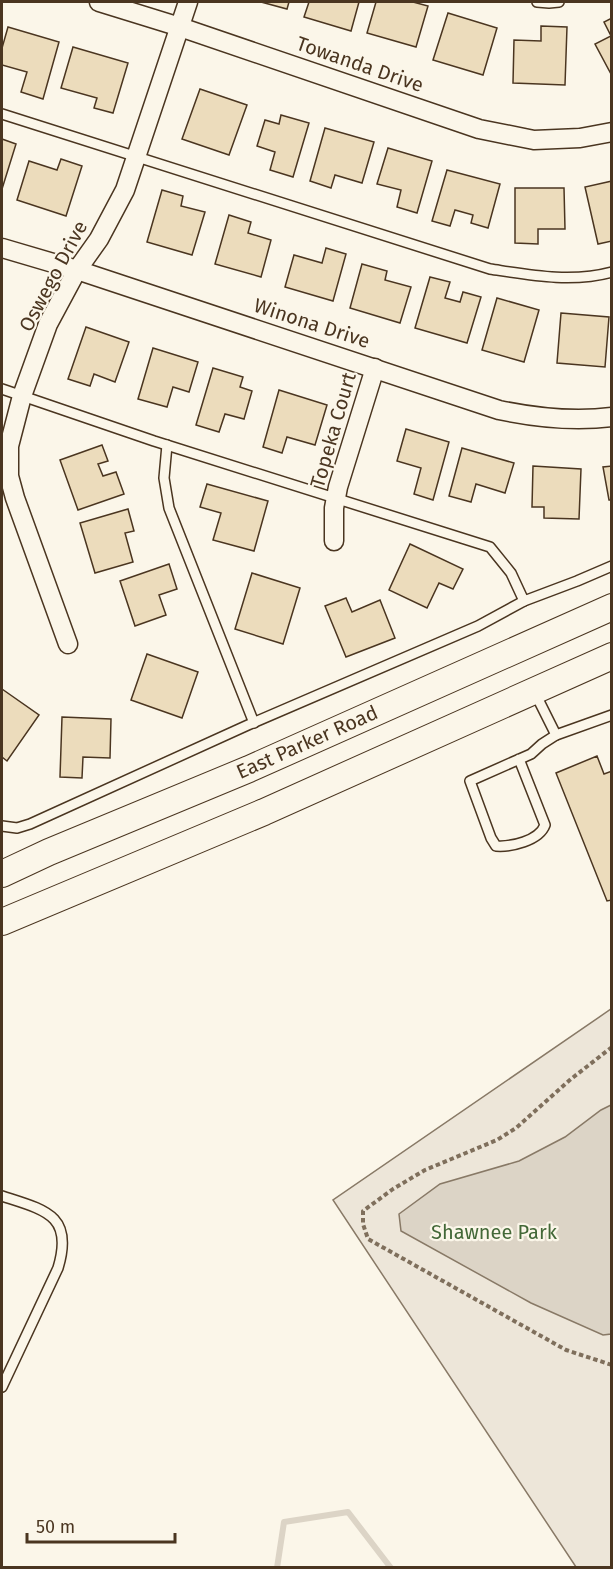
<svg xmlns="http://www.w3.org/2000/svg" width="613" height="1569" font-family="'Fira Sans',sans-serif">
<rect width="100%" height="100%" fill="#fbf6e9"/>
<!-- green -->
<path fill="#ede6d9" stroke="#887966" stroke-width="1.5" d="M611,1009v558h-35l-243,-367z"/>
<!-- water -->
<path fill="#dcd4c6" stroke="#887966" stroke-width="1.5" d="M611,1105v229l-8,1 -72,-32 -130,-72 -2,-17 41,-30 79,-23 46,-24 36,-27z"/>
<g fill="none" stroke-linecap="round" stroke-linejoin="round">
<!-- stream -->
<path stroke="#dcd4c6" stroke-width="6" d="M277,1568l7,-46 64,-10 43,56"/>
</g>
<!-- building -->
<g fill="#ecdcbc" stroke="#4a3520" stroke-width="1.5">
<path d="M261,2h28l-2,7z"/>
<path d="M309,2h50l-8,29 -47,-14z"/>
<path d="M376,2h37l15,4 -12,41 -49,-14z"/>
<path d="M448,13l49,15 -14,47 -50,-15z"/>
<path d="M612,18v56h-1l-16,-30 16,-8 -7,-14z"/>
<path d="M541,26l26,1 -2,58 -52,-2 1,-43 27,1z"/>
<path d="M8,27l51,15 -16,57 -22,-7 6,-20 -25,-7v-17z"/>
<path d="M73,47l55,16 -15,50 -19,-5 3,-10 -36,-10z"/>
<path d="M200,89l47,16 -18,50 -47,-16z"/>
<path d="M281,115l28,8 -16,54 -23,-7 5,-18 -18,-6 8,-26 14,4z"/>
<path d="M325,128l49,14 -12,41 -27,-8 -4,13 -21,-7z"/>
<path d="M2,139l14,5 -14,45z"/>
<path d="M388,148l44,13 -15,52 -20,-6 4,-17 -24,-6z"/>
<path d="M61,159l21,7 -16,50 -49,-16 12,-39 28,9z"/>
<path d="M447,170l53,14 -12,44 -17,-5 2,-8 -18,-5 -5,16 -18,-5z"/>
<path d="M612,181v60l-14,3 -13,-57z"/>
<path d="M515,188h49l1,41h-27v15l-23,-1z"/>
<path d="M162,190l21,6 -2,10 24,6 -13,43 -45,-13z"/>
<path d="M229,215l22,7 -3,11 23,7 -10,37 -46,-13z"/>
<path d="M326,248l20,6 -13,47 -48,-14 9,-32 28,8z"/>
<path d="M362,264l25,7 -2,9 26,7 -11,36 -50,-15z"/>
<path d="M430,277l20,5 -5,16 15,4 3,-10 18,5 -14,46 -52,-15z"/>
<path d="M497,298l42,12 -15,52 -42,-12z"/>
<path d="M561,313l48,4 -4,50 -48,-4z"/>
<path d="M86,327l43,15 -14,40 -21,-8 -4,12 -22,-7z"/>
<path d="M153,348l45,14 -9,30 -16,-5 -6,20 -29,-8z"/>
<path d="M213,368l30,9 -3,10 12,4 -8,28 -19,-5 -6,18 -23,-7z"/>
<path d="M279,390l48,15 -12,40 -28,-8 -5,16 -19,-6z"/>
<path d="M406,429l43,13 -16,58 -19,-6 7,-26 -24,-7z"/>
<path d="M102,445l6,16 -10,3 5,12 13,-4 8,22 -46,16 -18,-50z"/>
<path d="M462,448l52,15 -9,30 -29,-9 -5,18 -22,-6z"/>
<path d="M533,466l48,3 -2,50 -35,-1v-11h-12z"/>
<path d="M612,466v34h-3l-6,-33z"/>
<path d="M207,484l61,17 -14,50 -41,-11 8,-27 -21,-6z"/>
<path d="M128,509l6,22 -9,2 8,29 -38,11 -15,-50z"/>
<path d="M410,544l53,25 -10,20 -14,-6 -12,25 -38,-18z"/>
<path d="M169,564l8,25 -18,6 7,20 -31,11 -15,-45z"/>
<path d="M252,573l48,15 -17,56 -48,-15z"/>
<path d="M346,598l6,14 28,-12 15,38 -49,19 -21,-51z"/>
<path d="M147,654l51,18 -16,46 -51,-18z"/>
<path d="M2,689l37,26 -32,46 -5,-4z"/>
<path d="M62,717l49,2 -1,39 -27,-1 -1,21 -22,-1z"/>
<path d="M597,756l7,18 8,-3v129l-5,1 -51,-128z"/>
</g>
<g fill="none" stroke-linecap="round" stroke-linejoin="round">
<defs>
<g id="service">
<path d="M537,2l12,1 10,-1"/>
<path d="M2,114l488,155c40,6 81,14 122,3"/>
<path d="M2,389l152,52 336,106 21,26 13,28 53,-20 35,-15"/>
<path d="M167,445l-3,33 5,30 85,215"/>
<path d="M535,693l21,42 56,-20"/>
<path d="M519,759l26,66c-6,16 -34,22 -49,21l-5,-8 -21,-57 61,-27 11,-10 14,-9"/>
<path d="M2,826l15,2 13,-4 218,-99 230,-99 46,-25"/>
<path d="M2,1196c43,14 72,19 56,72l-56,119"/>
</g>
<g id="minor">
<path d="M99,2l81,25 299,102 55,11 46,-2 32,-6"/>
<path d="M2,248l75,22 422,140c38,8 74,12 113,7"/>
<path d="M334,541v-33l4,-21 37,-119"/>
<path d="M68,644l-53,-146 -6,-22v-30l13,-50 26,-72 29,-54 22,-31 26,-49 63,-188"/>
</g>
<g id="secondary">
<path d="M2,874l47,-22 200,-83 363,-162"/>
<path d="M2,922l262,-110 348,-156"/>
</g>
</defs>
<!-- service casing -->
<use href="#service" stroke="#4a3520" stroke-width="12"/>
<!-- minor casing -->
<use href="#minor" stroke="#4a3520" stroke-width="21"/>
<!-- secondary casing -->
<use href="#secondary" stroke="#4a3520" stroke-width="28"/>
<!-- path -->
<path stroke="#7f6f5c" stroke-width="4" stroke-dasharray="4.5 3" stroke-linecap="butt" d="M612,1047l-41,32 -55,49 -19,12 -72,30 -32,19 -30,22v13l5,15 198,111 46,15"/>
<!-- service -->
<use href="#service" stroke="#fbf6e9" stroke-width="9"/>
<!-- minor -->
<use href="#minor" stroke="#fbf6e9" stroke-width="18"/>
<!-- secondary -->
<use href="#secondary" stroke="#fbf6e9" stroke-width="26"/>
</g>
<g text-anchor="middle" stroke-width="4.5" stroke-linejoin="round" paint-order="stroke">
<!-- street labels -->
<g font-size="20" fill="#4a3520" stroke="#fbf6e9">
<text transform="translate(360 64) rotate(19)" y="7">Towanda Drive</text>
<text transform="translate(53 276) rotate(-62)" y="7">Oswego Drive</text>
<text transform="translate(312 323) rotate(18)" y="7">Winona Drive</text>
<text transform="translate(333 430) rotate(-74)" y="7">Topeka Court</text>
<text transform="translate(307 742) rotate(-24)" y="7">East Parker Road</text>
</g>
<!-- park labels -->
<g font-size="20" fill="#436837" stroke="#fbf6e9">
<text x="494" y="1239">Shawnee Park</text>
</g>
</g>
<!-- border -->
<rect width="613" height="1569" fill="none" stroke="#4a3520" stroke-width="6"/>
<!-- scale -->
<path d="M27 1533v9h148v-9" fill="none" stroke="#4a3520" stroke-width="3"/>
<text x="36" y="1533" font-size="18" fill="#4a3520" stroke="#fbf6e9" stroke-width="4.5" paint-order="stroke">50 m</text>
</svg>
